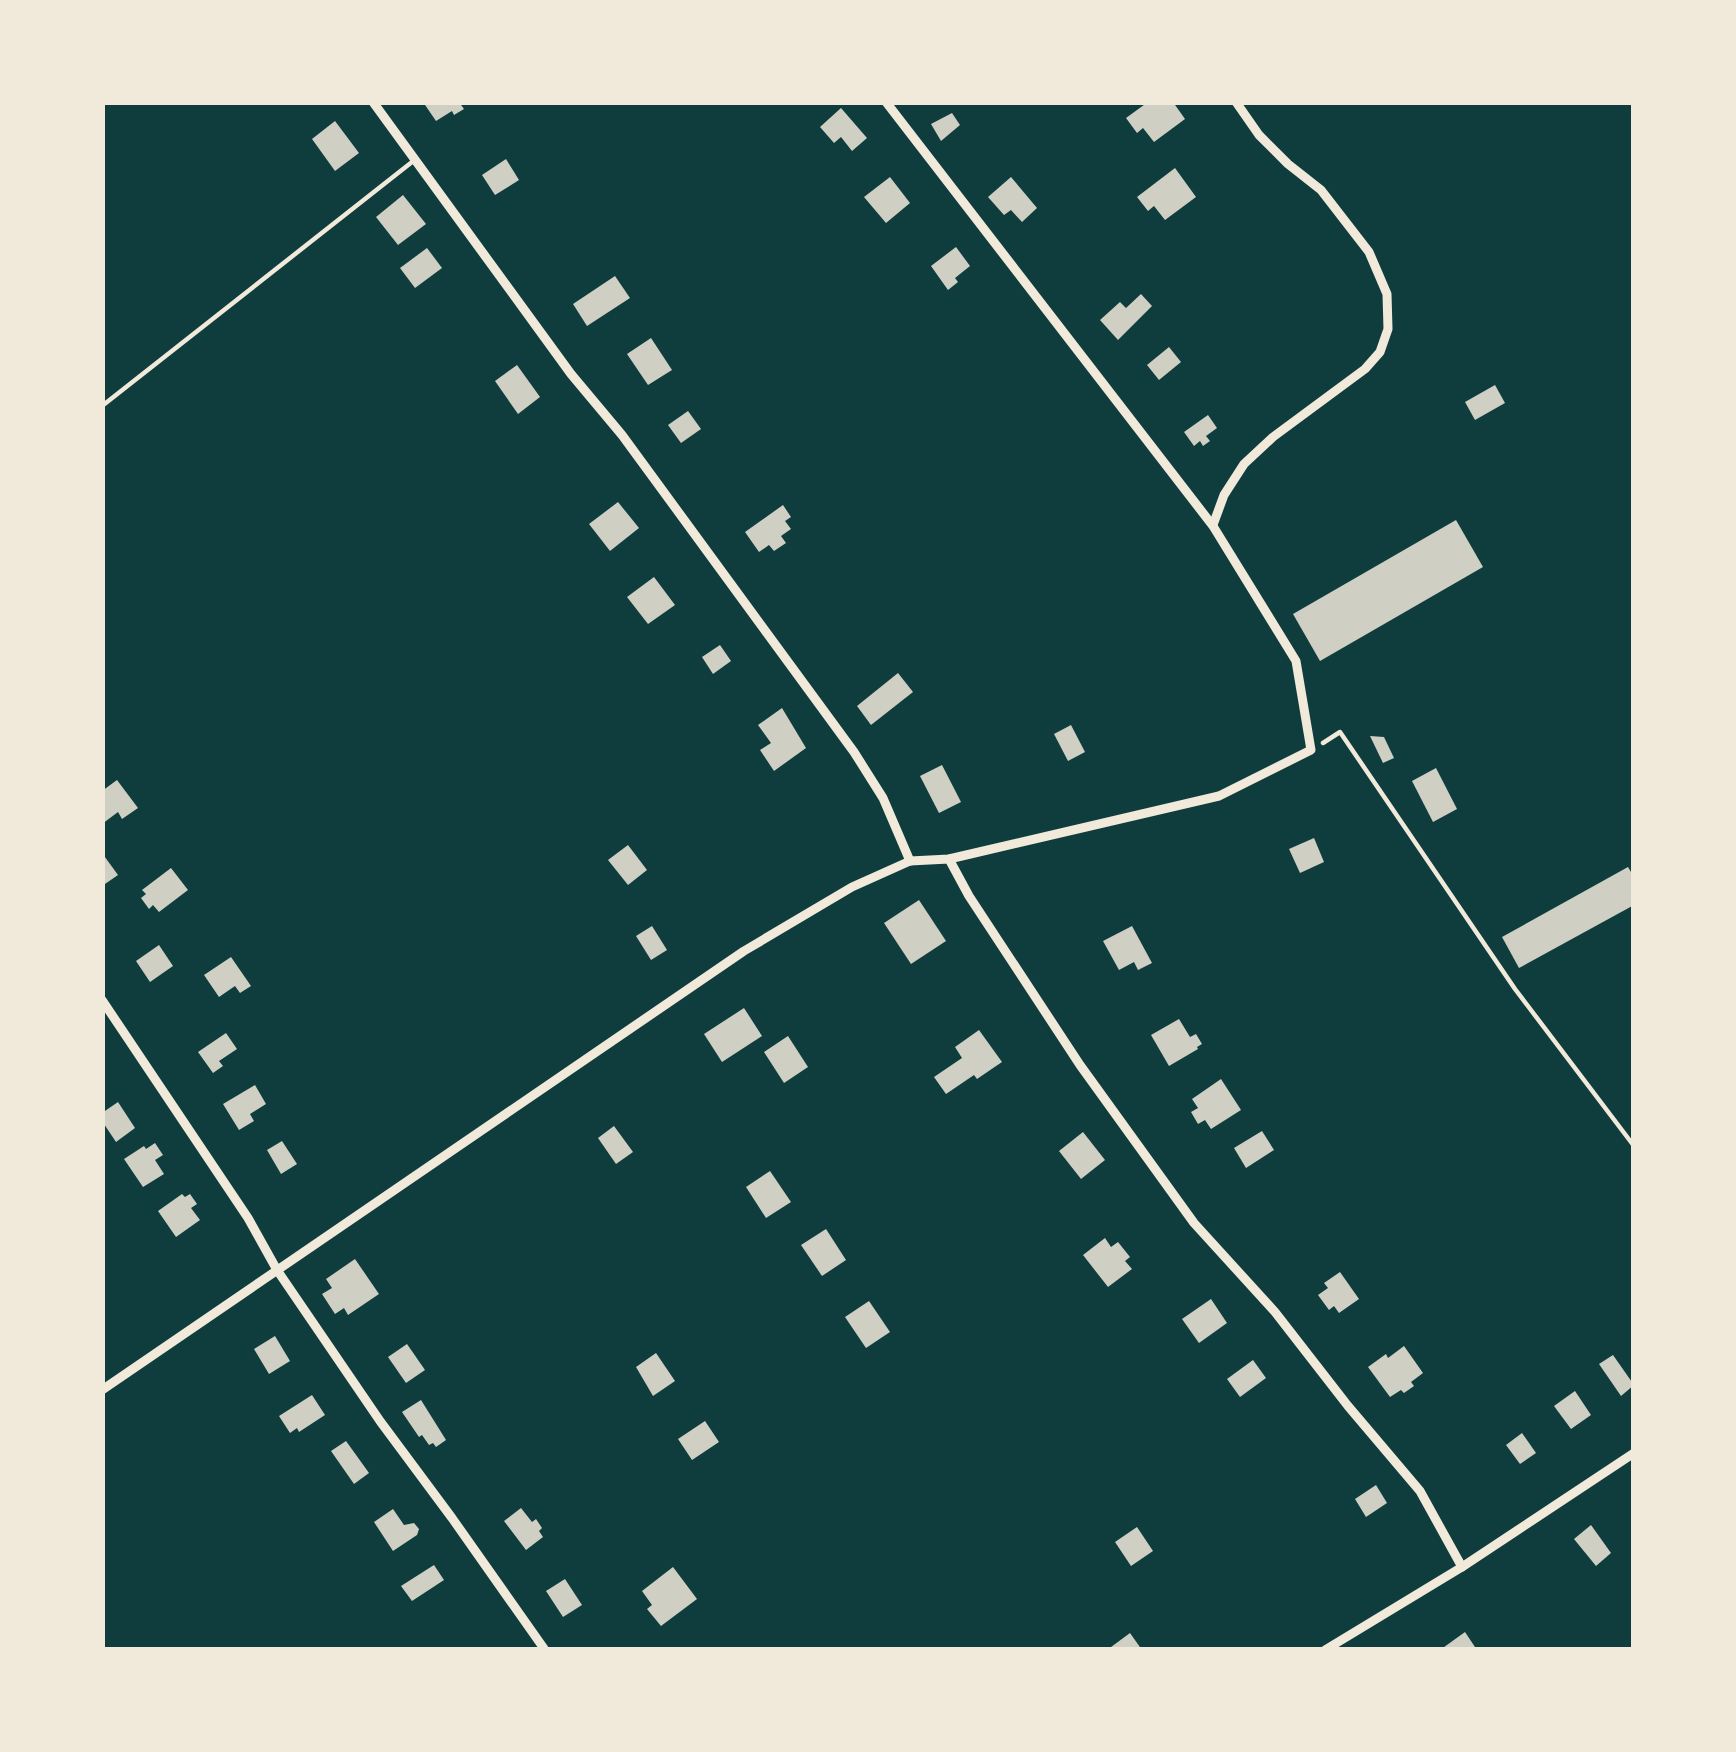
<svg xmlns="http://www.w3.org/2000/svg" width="1736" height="1752" font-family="Roboto,sans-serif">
<rect width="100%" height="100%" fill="#0f3d3e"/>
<!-- building -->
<g fill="#cfcfc3">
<path d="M423,102h36l5,7 -10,6 -2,-4 -16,10z"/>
<path d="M1148,102h25l12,17 -31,23 -11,-14 -6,5 -11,-15z"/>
<path d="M841,108l26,30 -15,13 -11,-14 -7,6 -14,-16z"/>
<path d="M952,113l8,12 -19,16 -10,-17z"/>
<path d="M335,121l24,32 -24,18 -23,-32z"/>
<path d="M506,159l13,21 -24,15 -13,-20z"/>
<path d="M1175,168l21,29 -31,23 -11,-14 -6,5 -11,-14z"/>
<path d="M890,177l20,26 -24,20 -22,-26z"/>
<path d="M1011,177l26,31 -15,14 -11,-12 -7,5 -16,-18z"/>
<path d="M403,195l23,29 -28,21 -22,-28z"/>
<path d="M956,247l14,19 -15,12 3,4 -10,8 -17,-24z"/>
<path d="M427,248l15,20 -27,20 -15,-20z"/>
<path d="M615,276l15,22 -43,28 -14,-22z"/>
<path d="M1141,294l11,12 -34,34 -18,-20 20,-18 6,6z"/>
<path d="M651,338l21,32 -24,15 -21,-31z"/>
<path d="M1169,347l12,15 -22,18 -12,-15z"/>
<path d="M517,365l23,32 -22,17 -23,-33z"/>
<path d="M1495,385l10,18 -30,17 -10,-18z"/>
<path d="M688,411l13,18 -20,14 -13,-18z"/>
<path d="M1208,415l9,13 -11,8 4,5 -7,5 -3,-5 -6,5 -10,-14z"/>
<path d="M618,502l21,26 -29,23 -21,-27z"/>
<path d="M783,505l8,12 -6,4 6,8 -10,7 5,7 -12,8 -5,-6 -10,7 -14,-20z"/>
<path d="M1456,520l27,47 -163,94 -27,-47z"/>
<path d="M654,577l21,28 -27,19 -21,-27z"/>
<path d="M720,645l11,16 -18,13 -11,-17z"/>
<path d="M898,673l15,19 -42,33 -14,-19z"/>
<path d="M782,708l24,40 -32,23 -14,-21 11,-7 -13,-18z"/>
<path d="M1071,725l14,27 -17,9 -14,-27z"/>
<path d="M1370,736l14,1 10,21 -11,5z"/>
<path d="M942,765l19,37 -22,11 -19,-37z"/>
<path d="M1436,768l21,41 -24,13 -21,-41z"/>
<path d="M117,780l21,28 -16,11 -4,-7 -16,12v-33z"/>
<path d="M1314,838l10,24 -24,11 -11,-24z"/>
<path d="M628,845l19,25 -19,15 -20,-25z"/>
<path d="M102,853l16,22 -13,9 -3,-4z"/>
<path d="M1628,867l6,10v28l-115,63 -17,-31z"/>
<path d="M171,868l17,22 -29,22 -6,-7 -4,4 -8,-11 5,-4 -4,-4z"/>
<path d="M919,900l27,41 -35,23 -27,-41z"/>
<path d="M652,926l15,24 -16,10 -15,-24z"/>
<path d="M1132,926l20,37 -14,7 -4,-8 -15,8 -16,-29z"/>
<path d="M159,945l14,21 -23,16 -14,-21z"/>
<path d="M231,957l20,29 -11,7 -5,-7 -16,11 -15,-22z"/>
<path d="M744,1008l18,28 -40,26 -18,-28z"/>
<path d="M1179,1019l11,18 6,-3 6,10 -5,3 1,2 -29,17 -18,-31z"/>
<path d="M979,1030l23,32 -25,17 -3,-4 -28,19 -12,-17 28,-19 -7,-11z"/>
<path d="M226,1033l11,16 -18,12 4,5 -10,7 -15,-21z"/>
<path d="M788,1036l20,31 -24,16 -20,-31z"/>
<path d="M1221,1079l20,31 -30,19 -6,-9 -7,4 -7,-12 7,-4 -6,-9z"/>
<path d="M255,1085l11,19 -16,10 4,7 -15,9 -16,-26z"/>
<path d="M118,1102l17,26 -19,14 -14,-21v-8z"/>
<path d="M614,1126l19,26 -17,12 -18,-26z"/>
<path d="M1262,1131l12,19 -28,18 -12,-20z"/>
<path d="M1083,1132l22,28 -24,19 -22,-28z"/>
<path d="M282,1141l15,23 -16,10 -14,-24z"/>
<path d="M155,1143l8,12 -8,5 9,14 -21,13 -19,-28 20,-13 2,3z"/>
<path d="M770,1171l21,31 -25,16 -20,-31z"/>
<path d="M182,1194l3,3 5,-3 7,10 -6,4 9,12 -24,17 -18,-26z"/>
<path d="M826,1229l20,31 -24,16 -21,-31z"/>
<path d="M1105,1238l6,9 7,-5 12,15 -5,4 7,8 -24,18 -25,-32z"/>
<path d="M355,1259l24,35 -31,21 -4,-7 -9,6 -13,-20 10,-6 -6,-9z"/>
<path d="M1340,1272l19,27 -20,14 -5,-7 -5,4 -11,-15 10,-7 -4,-5z"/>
<path d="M1211,1299l16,24 -28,20 -17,-24z"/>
<path d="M869,1301l21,31 -24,16 -21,-31z"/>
<path d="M275,1336l15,25 -21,13 -15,-25z"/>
<path d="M407,1344l18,26 -19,13 -18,-26z"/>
<path d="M1404,1346l19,27 -12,9 3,4 -10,7 -3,-3 -11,7 -22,-30 18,-13 2,4z"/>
<path d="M656,1353l19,28 -22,15 -17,-29z"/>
<path d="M1613,1355l21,30 -13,11 -22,-32z"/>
<path d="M1253,1360l13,18 -26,19 -13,-18z"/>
<path d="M1575,1391l16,24 -20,14 -17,-23z"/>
<path d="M312,1395l13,20 -26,17 -2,-4 -7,5 -11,-17z"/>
<path d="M421,1400l25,40 -10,7 -3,-4 -4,2 -7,-10 -3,2 -17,-25z"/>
<path d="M705,1421l14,21 -27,18 -14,-21z"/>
<path d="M1522,1433l14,20 -16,11 -14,-19z"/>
<path d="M346,1441l23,32 -15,11 -23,-33z"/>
<path d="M1376,1485l11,18 -21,14 -11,-18z"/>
<path d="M521,1508l11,14 4,-3 6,9 -3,3 4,6 -17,13 -22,-29z"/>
<path d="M393,1509l11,16 10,-2 5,6 -2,6 -24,16 -19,-29z"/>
<path d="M1591,1525l20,28 -15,13 -22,-27z"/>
<path d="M1137,1527l16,24 -22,15 -16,-24z"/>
<path d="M434,1565l10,15 -32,21 -11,-15z"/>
<path d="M673,1567l24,32 -36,27 -14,-17 5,-4 -10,-14z"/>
<path d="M565,1579l17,26 -19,12 -17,-26z"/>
<path d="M1465,1632l12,18h-37z"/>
<path d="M1130,1633l12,17h-35z"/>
</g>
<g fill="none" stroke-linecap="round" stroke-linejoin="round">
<!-- path -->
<path stroke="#f1e9da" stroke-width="4.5" d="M1323,743l17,-11 175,257 119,157"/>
<!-- service -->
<path stroke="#f1e9da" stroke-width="4.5" d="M102,406l310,-244"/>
<!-- minor -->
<g stroke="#f1e9da" stroke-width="9">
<path d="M373,102l198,272 51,61 232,317 29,46 27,63"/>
<path d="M1213,525l11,-30 20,-31 29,-27 92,-68 15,-17 8,-23 -1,-35 -18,-42 -48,-62 -33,-26 -29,-29 -23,-33"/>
<path d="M949,859l20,37 111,169 114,158 81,89 73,94 72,85 42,76"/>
<path d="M102,1000l146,218 29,52 103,151 72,97 93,132"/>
<path d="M102,1390l642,-439 108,-64 58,-26 39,-2 270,-63 92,-46 -15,-89 -83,-135 -327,-424"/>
<path d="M1325,1650l137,-83 172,-114"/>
</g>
</g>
<!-- border -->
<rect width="1736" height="1752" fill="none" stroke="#f1e9da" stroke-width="210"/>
</svg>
